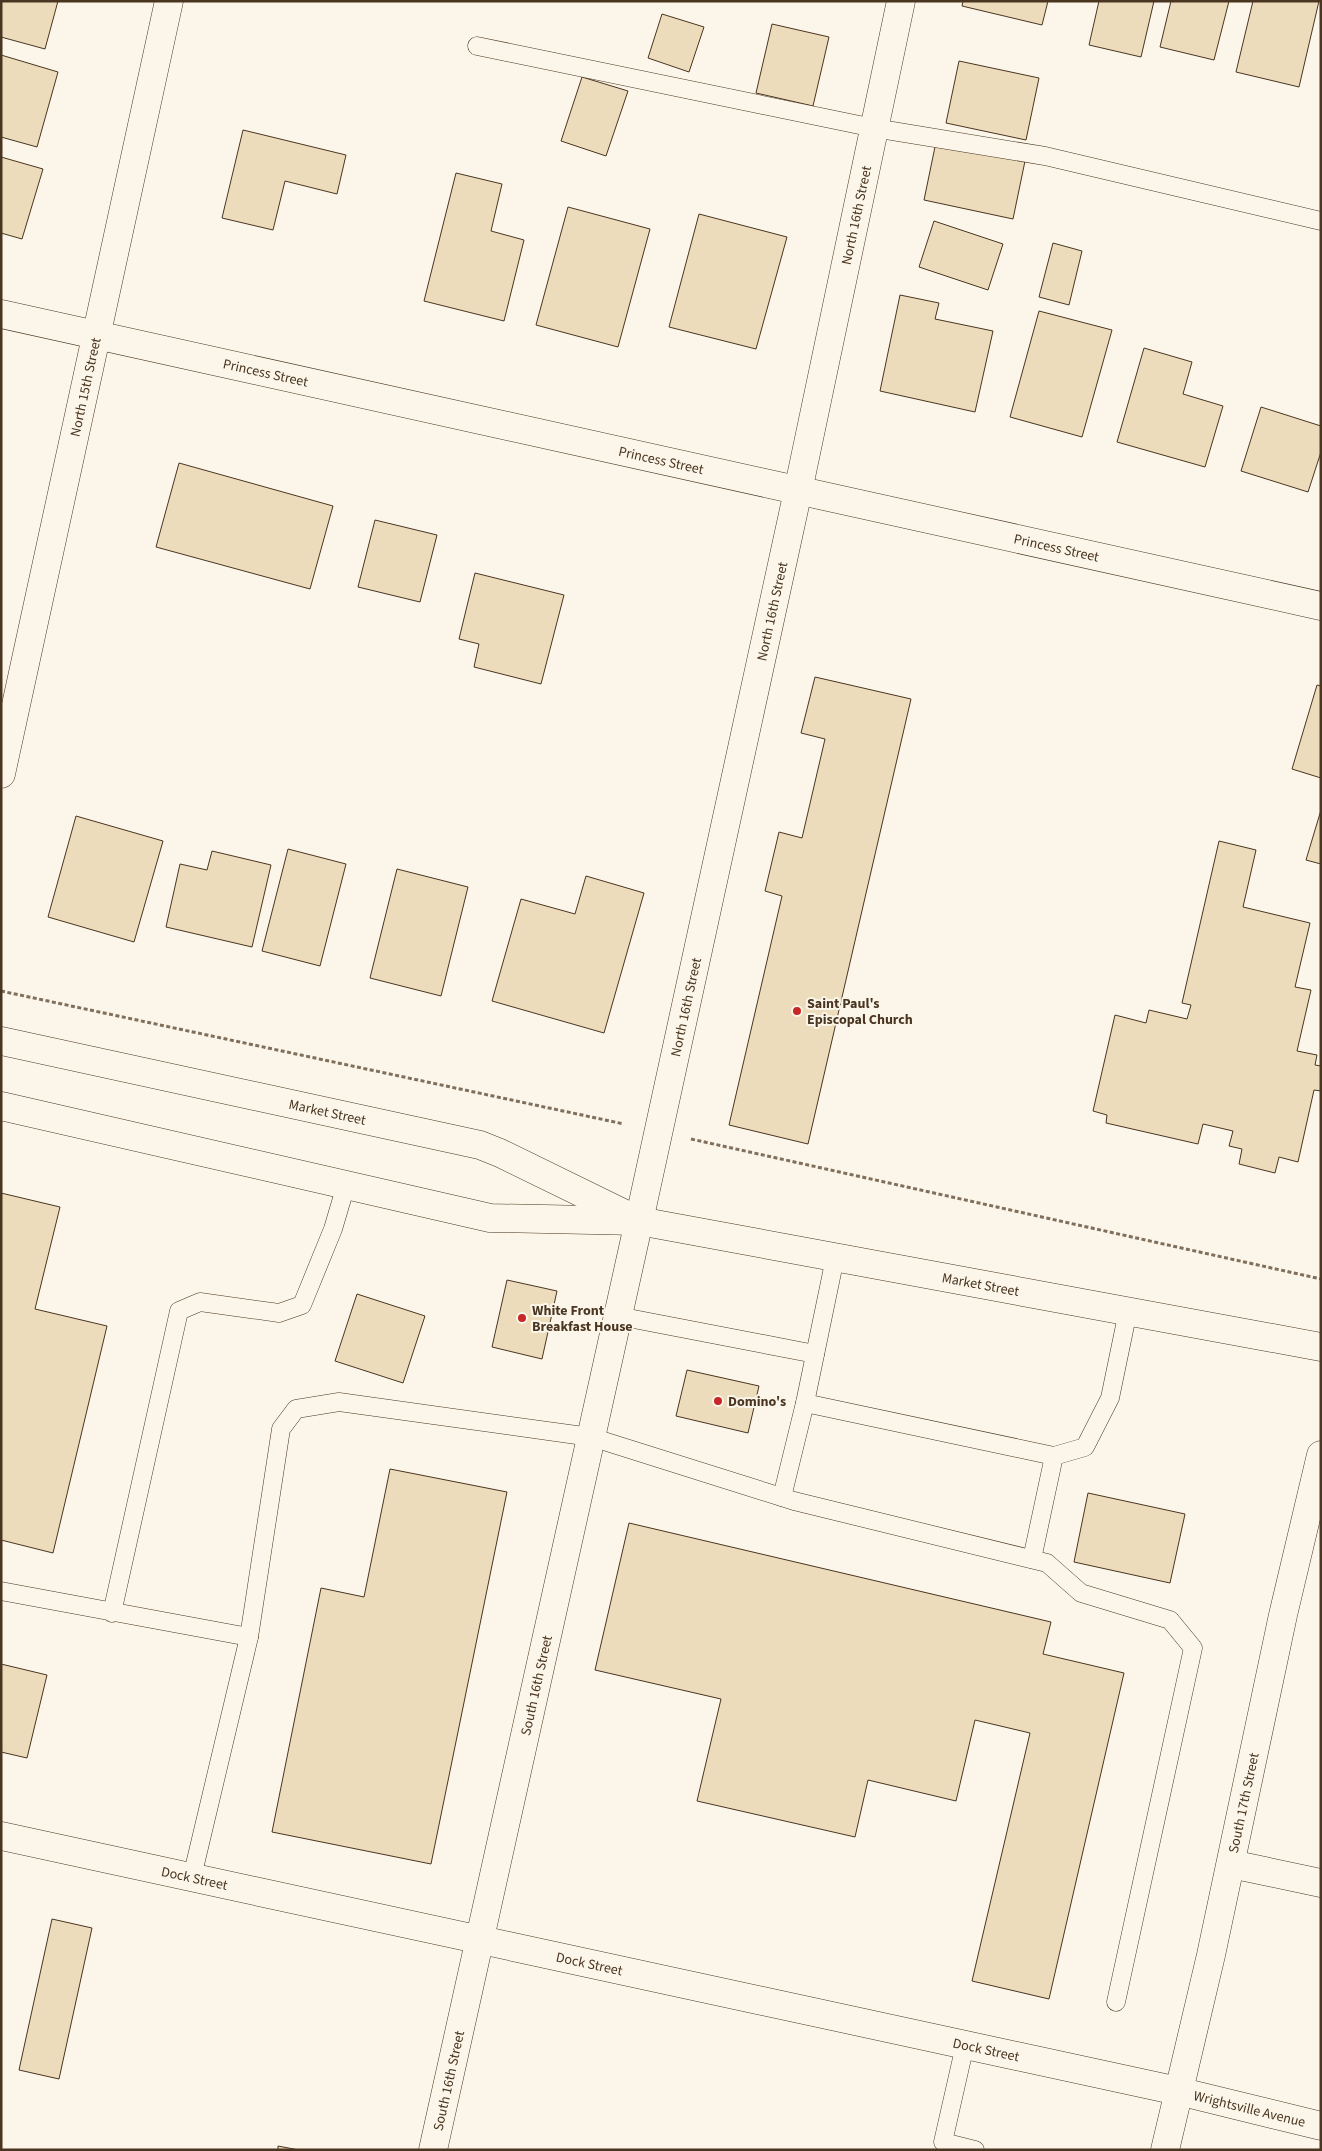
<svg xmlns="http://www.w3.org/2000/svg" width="1322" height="2151" font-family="'Source Sans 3',sans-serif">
<rect width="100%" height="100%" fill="#fbf6e9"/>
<!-- building -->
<g fill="#ecdcbc" stroke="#4a3520">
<path d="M1,1h57l-13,48 -44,-12z"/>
<path d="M963,1h85l-6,24 -80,-19z"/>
<path d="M1099,1h55l-13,56 -52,-12z"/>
<path d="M1171,1h58l-15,59 -54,-13z"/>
<path d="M1253,1h66l-20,86 -63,-15z"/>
<path d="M662,14l42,13 -15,45 -41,-14z"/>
<path d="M772,24l57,13 -16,69 -57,-13z"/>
<path d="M1,55l57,17 -21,75 -36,-10z"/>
<path d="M959,61l80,17 -13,62 -80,-17z"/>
<path d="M582,77l46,14 -22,65 -45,-15z"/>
<path d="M243,130l103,25 -9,39 -52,-13 -12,49 -51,-12z"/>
<path d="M936,142l89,19 -12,58 -89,-19z"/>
<path d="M1,157l42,12 -21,70 -21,-6z"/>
<path d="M456,173l46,11 -11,47 33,9 -20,81 -80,-20z"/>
<path d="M568,207l82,22 -32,118 -82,-22z"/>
<path d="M699,214l88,23 -31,112 -87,-22z"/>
<path d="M934,221l69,23 -15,46 -69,-23z"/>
<path d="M1053,243l29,8 -13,54 -30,-8z"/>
<path d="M900,295l39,8 -4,16 58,12 -18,81 -95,-21z"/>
<path d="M1039,311l73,19 -30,107 -72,-20z"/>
<path d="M1144,348l48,14 -9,32 40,12 -18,61 -88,-25z"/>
<path d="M1261,407l60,19v26l-13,40 -67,-21z"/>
<path d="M179,463l154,43 -23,83 -154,-42z"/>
<path d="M375,520l62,15 -17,67 -62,-15z"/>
<path d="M475,573l89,22 -23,89 -67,-17 5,-23 -20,-5z"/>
<path d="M815,677l96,22 -103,445 -79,-19 53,-229 -17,-5 14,-59 23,6 23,-99 -24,-6z"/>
<path d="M1317,685l4,1v92l-29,-9z"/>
<path d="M1321,810v54l-15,-4z"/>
<path d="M76,816l87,25 -29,101 -86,-25z"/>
<path d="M1219,841l37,9 -13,57 67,16 -15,64 16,3 -14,61 20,4 -2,10 6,1v25l-7,-1 -16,72 -19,-5 -4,16 -36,-9 3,-15 -13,-3 4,-15 -30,-7 -5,20 -92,-21 1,-8 -14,-4 22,-96 31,8 3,-13 38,9 4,-14 -9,-2z"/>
<path d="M288,849l58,15 -26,102 -58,-15z"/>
<path d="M212,851l59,14 -19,82 -86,-20 14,-63 27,6z"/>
<path d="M397,869l71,18 -27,109 -71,-18z"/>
<path d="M586,876l58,17 -40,140 -112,-32 29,-102 54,15z"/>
<path d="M1,1193l59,14 -25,102 72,17 -54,227 -52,-13z"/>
<path d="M507,1280l50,11 -15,68 -50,-12z"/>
<path d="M357,1294l68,22 -22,67 -68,-22z"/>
<path d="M687,1370l72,16 -11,47 -72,-17z"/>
<path d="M390,1469l117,23 -76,372 -159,-32 49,-244 43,9z"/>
<path d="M1088,1493l97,21 -15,69 -96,-21z"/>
<path d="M629,1523l422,99 -8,32 81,19 -75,326 -77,-18 58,-248 -55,-13 -19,81 -88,-21 -13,57 -158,-36 24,-102 -126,-29z"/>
<path d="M1,1664l46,11 -20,83 -26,-6z"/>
<path d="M52,1919l40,9 -33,151 -40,-9z"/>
<path d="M278,2146l21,4h-21z"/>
</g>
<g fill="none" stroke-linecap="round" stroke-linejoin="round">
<defs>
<g id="lane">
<path d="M477,46l397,82 171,28 276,65"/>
<path d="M835,1258l-30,145 249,53"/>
<path d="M618,1316l197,38"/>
<path d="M782,1497l23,-94"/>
<path d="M1032,1559l22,-103 31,-9 25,-49 18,-87"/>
<path d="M1,1591l248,46 32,-208 15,-20 43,-7 252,35 203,64 253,62 34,30 89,27 23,28 -77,354"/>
<path d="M112,1613l67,-302 21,-9 79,11 23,-8 31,-76 13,-44"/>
<path d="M192,1877l57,-240"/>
<path d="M965,2045l-22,97 32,8"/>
</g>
<g id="street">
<path id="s1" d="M1,314l1320,292"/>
<path id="s2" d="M1,774l168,-773"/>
<path d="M1231,1864l90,19"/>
</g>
<g id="secondary">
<path id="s3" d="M639,1221l159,-730 103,-490"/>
<path id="s4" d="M1,1836l1177,255 143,35"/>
</g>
<g id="primary">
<path id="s5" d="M1,1041l479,104 20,8 131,64"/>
<path id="s6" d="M1,1106l489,112 149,3 682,126"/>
<path id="s7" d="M433,2150l206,-929"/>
<path id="s8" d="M1165,2150l46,-195 72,-340 38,-160"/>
</g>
</defs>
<!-- lane casing -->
<use href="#lane" stroke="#4a3520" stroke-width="19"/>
<!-- street casing -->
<use href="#street" stroke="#4a3520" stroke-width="29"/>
<!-- secondary casing -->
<use href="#secondary" stroke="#4a3520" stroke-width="29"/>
<!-- primary casing -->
<use href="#primary" stroke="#4a3520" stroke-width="29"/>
<!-- path -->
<g stroke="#7f6f5c" stroke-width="3" stroke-dasharray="4 2.5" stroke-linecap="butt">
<path d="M1,991l623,133"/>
<path d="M691,1139l630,140"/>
</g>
<!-- lane -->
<use href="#lane" stroke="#fbf6e9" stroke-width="18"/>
<!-- street -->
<use href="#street" stroke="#fbf6e9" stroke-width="28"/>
<!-- secondary -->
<use href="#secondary" stroke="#fbf6e9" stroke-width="28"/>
<!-- primary -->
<use href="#primary" stroke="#fbf6e9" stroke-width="28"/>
</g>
<!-- markers -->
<g fill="#c62828" stroke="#fbf6e9" stroke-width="2">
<circle cx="797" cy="1011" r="5"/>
<circle cx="522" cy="1318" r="5"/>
<circle cx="718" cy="1401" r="5"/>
</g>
<g text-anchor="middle" stroke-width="4" stroke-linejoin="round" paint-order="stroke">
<!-- street labels -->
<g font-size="14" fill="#4a3520" stroke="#fbf6e9">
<text dy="5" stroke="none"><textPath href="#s3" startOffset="1029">North 16th Street</textPath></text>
<text dy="5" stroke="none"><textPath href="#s1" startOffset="271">Princess Street</textPath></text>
<text dy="5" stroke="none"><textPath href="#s2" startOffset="396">North 15th Street</textPath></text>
<text dy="5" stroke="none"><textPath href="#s1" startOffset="676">Princess Street</textPath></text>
<text dy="5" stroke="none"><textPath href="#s1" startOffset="1081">Princess Street</textPath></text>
<text dy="5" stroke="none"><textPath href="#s3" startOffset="624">North 16th Street</textPath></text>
<text dy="5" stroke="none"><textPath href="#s3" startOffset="219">North 16th Street</textPath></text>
<text dy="5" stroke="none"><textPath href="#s5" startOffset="334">Market Street</textPath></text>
<text dy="5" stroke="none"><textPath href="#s6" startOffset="998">Market Street</textPath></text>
<text dy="5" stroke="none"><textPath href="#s7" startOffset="476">South 16th Street</textPath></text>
<text dy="5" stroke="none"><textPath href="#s8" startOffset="356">South 17th Street</textPath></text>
<text dy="5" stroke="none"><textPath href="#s4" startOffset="198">Dock Street</textPath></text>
<text dy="5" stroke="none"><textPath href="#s4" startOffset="602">Dock Street</textPath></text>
<text dy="5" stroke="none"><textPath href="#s4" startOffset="1008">Dock Street</textPath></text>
<text dy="5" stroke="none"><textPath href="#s7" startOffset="71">South 16th Street</textPath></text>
<text dy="5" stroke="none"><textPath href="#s4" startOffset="1278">Wrightsville Avenue</textPath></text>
</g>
<!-- poi labels -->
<g font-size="14" font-weight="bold" fill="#4a3520" stroke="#fbf6e9" text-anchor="start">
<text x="807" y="1008">Saint Paul's<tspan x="807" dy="16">Episcopal Church</tspan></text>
<text x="532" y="1315">White Front<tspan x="532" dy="16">Breakfast House</tspan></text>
<text x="728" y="1406">Domino's</text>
</g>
</g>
<!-- border -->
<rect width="1322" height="2151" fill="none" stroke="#4a3520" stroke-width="5"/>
</svg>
